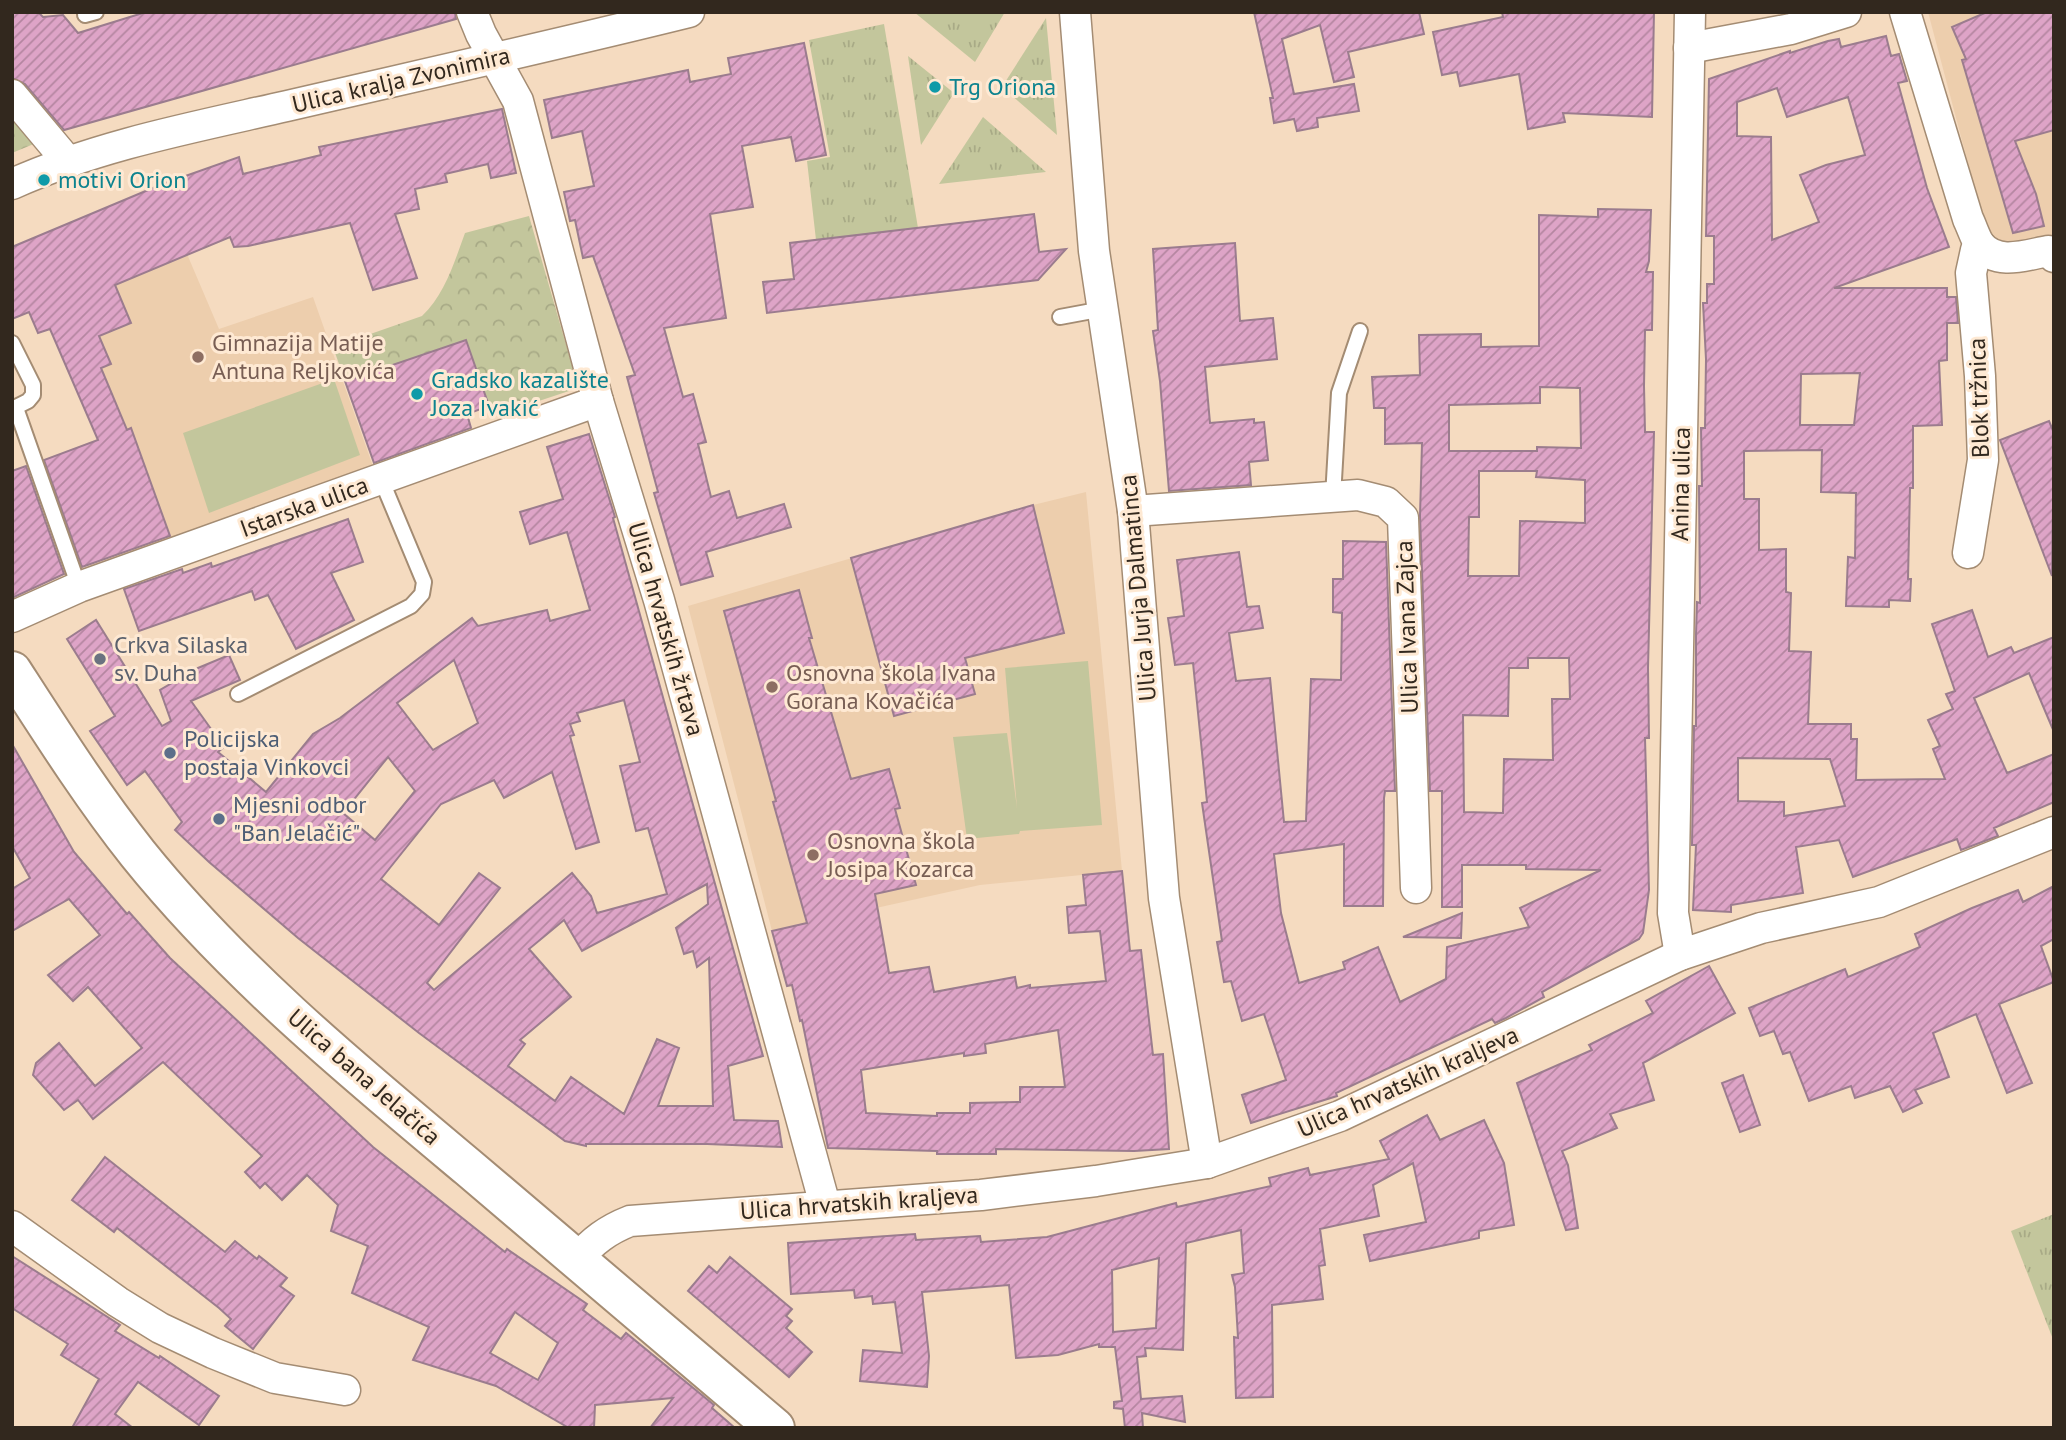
<svg xmlns="http://www.w3.org/2000/svg" width="2066" height="1440" font-family="'PT Sans',sans-serif">
<defs>
<pattern id="grass-tufts" width="24" height="20" patternUnits="userSpaceOnUse" patternTransform="scale(1.75)"><rect width="24" height="20" fill="#c3c69c"/><path d="M3 7l-1-3M5 7V3M7 7l1-3M15 17l-1-3M17 17v-4M19 17l1-3" fill="none" stroke="#a8aa86"/></pattern>
<pattern id="park-crowns" width="20" height="18" patternUnits="userSpaceOnUse" patternTransform="scale(1.75)"><rect width="20" height="18" fill="#c3c69c"/><path d="M2 6a3 3 0 1 1 6 0M12 15a3 3 0 1 1 6 0" fill="none" stroke="#a8aa86"/></pattern>
<pattern id="building-hatch" width="6" height="6" patternUnits="userSpaceOnUse" patternTransform="scale(1.75)"><rect width="6" height="6" fill="#dea4c7"/><path d="M-1 1l2-2M0 6l6-6M5 7l2-2" fill="none" stroke="#b586a1"/></pattern>
</defs>
<rect width="100%" height="100%" fill="#f5dbc0"/>
<!-- built -->
<g fill="#edcead">
<path d="M1928,12h126v223l-38,13 -29,-13z"/>
<path d="M158,186l61,143 94,-32 62,175 -204,66 -80,29 -40,-110 47,-18 -48,-110 -12,4 -26,-61v-25z"/>
<path d="M1086,492l36,379 -142,14 -208,46 -84,-325 345,-101z"/>
</g>
<!-- grass -->
<g fill="url(#grass-tufts)">
<path d="M914,12h91l-30,50z"/>
<path d="M1046,18l11,117 -55,-48z"/>
<path d="M884,24l34,204 -102,12 -9,-79 23,-4 -21,-117z"/>
<path d="M908,56l46,37 -33,52z"/>
<path d="M983,117l63,55 -107,12z"/>
<path d="M2054,1214v128l-43,-111z"/>
</g>
<!-- park -->
<g fill="url(#park-crowns)">
<path d="M12,87l41,49 -41,17z"/>
<path d="M529,216l46,160v8l-3,6 -69,23 -3,-10 -11,3 -23,-66 -121,41 -12,-34 89,-31c23,-22 32,-53 43,-83z"/>
</g>
<!-- pitch -->
<g fill="#c3c69c">
<path d="M334,379l26,76 -151,58 -26,-80z"/>
<path d="M1088,661l14,164 -82,6 -1,3 -52,5 -14,-102 54,-4 10,75 -12,-140z"/>
</g>
<!-- building -->
<g fill="url(#building-hatch)" stroke="#9b7c8e" stroke-width="2" fill-rule="evenodd">
<path d="M12,12h26l5,5 20,-2 15,18 68,-21h309l1,7 -392,111 -39,-46 -13,-6z"/>
<path d="M1254,12h165l5,22 -76,18 6,25 -20,5 -14,-57 -38,14 12,55 60,-10 5,27 -42,7 1,9 -21,4 -3,-12 -20,4 -4,-25h3z"/>
<path d="M1502,12h152l-2,105 -89,-4 2,9 -37,7 -9,-55 -59,12 -3,-14 -15,3 -9,-43 70,-15z"/>
<path d="M1987,12h67v118l-39,11 21,53 8,32 -31,7 -51,-173 4,-1 -14,-32z"/>
<path d="M1886,36l5,20 8,-2 2,7 6,20 -9,2 29,105 22,59 -115,41h113v9h9l2,26h-11v37l-8,1 3,64 -29,1v62h-3l-2,91h3l-1,22 -21,-1v7l-43,-1 2,-49 7,1 1,-65 -35,-1 1,-42 -78,1v48h15v51l27,-1v43l5,1 -2,58 22,1 -3,72h43v15h6l-1,41 89,-1 -12,-30 7,-3 -12,-26 25,-11 -7,-15 9,-3 -23,-67 40,-14 16,47 23,-10 3,6 40,-16v95l-25,-59 -55,25 33,75 47,-19v48l-60,26 4,8 -37,14 -4,-11 -104,38 -14,-37 -43,7 7,46 -72,12v7l-38,-2 3,-65h-4l2,-119h2v-91l1,-33 3,1 -1,-117h3l-1,-58h4l1,-69 -3,-56h4v-19h7v-48h-8l3,-157 81,-28v2l38,-12 11,-2 2,8zM1777,88l10,29 61,-20 17,58 -39,10 -26,10 19,47 -47,18 -1,-103 -34,-1v-34zM1860,373l-6,52h-54l1,-51zM1738,758l92,1 15,47 -61,10v-14l-46,-1z"/>
<path d="M804,43l22,112 -30,6 -5,-24 -49,9 11,61 -43,7 16,104 -62,10 19,69 10,-3 13,48 -8,2 13,53 18,-6 8,27 47,-14 7,23 -85,25 7,24 -32,9 -27,-92 4,-1 -31,-115 8,-2 -42,-119 -10,2 -8,-38 -5,1 -6,-29 30,-6 -12,-55 -30,7 -8,-38 144,-30 2,12 41,-8 -3,-16z"/>
<path d="M502,109l14,64 -25,5 -3,-14 -43,10 2,8 -32,7 4,20 -24,5 22,64 -44,12 -23,-67 -102,23 -14,1 -4,-10 -115,48 16,38 -32,13 12,28 -10,4 26,62 4,-2 39,108 -88,31 -38,-107 54,-20 -48,-111 -12,4 -9,-21 -17,7v-72l148,-62 79,-28 4,17 78,-19 -2,-8z"/>
<path d="M1598,209l53,1 -2,51 -3,11h7l-1,58h-7l-1,56 1,46h9l-6,236 1,70h-4l4,152 -6,43 -4,6 -97,53 2,5 -38,21 -11,5 -3,-4 -156,74 1,3 -86,27 -9,-28 44,-15 -22,-66 -22,7 -11,-40 -7,1 -7,-40 5,-1 -20,-138 5,-1 -14,-139 -18,2 -7,-47 16,-2 -7,-56 62,-8 8,55 12,-1 4,22 -34,5 7,48 34,-3 14,144 22,-1 5,-142 30,1 1,-67 -9,-1v-33h10v-38l43,1 9,249h-10l-1,7 -1,108h-39v-62l-70,10 7,59 18,70 46,-14 -2,-7 35,-15 22,55 46,-23 1,-32 82,-20 -9,-19 81,-38 -75,-1v-4h-64v42h-20v-116h-12l-10,-275 2,-73 -37,1v-36h-11l-2,-31 48,-2 -1,-40 62,-1v13l58,-1v-131l59,2zM1540,387l40,1 1,60 -44,-1v4h-88v-46l91,-2zM1479,471h58l-1,6 49,3v43l-65,-2 -1,55h-51l1,-59h10zM1528,658h41l1,41h-18l1,61 -49,-1 -1,54 -39,-1 -1,-97 45,1 1,-48h19z"/>
<path d="M1034,214l5,38 27,-3 -28,31 -271,33 -4,-31 31,-3 -4,-36z"/>
<path d="M1235,243l5,78 33,-3 4,41 -72,8 5,56 44,-4v4l10,-1 4,38 -19,2 2,23 -82,6 -9,-110 -7,-50 5,-1 -5,-81z"/>
<path d="M466,340l23,66 -22,8 4,14 -97,35 -29,-82z"/>
<path d="M2049,421l5,12 -2,143 -52,-136z"/>
<path d="M589,434l26,83 -2,1 150,538 -35,10 6,54 44,1 4,26 -75,-3h-121v2l-21,-5 -146,-108 -121,-95 -89,-76 -34,-32 7,-8 -37,-51 -18,14 -37,-54 25,-15 -48,-77 29,-19 66,106 9,-5 -11,-31 38,-22 31,-13 11,25 -49,21 33,46 -6,5 48,40 47,-58 27,-16 132,-100 6,8 69,-16 3,11 40,-11 -23,-78 -37,12 -10,-32 43,-13 -16,-52zM454,660l24,63 -45,27 -36,-47zM624,700l16,62 -20,4 16,65 12,-3 19,66 -70,19 -6,-17 -19,-23 -138,117 -7,-7 73,-95 -21,-15 -40,52 -58,-46 60,-75 53,-24 10,18 48,-26 24,77 23,-7 -29,-106 4,-1 -4,-11 10,-3 -3,-8zM388,757l27,34 -40,49 -32,-27zM707,884l1,20 -32,24 8,26 9,-3 4,16 12,-9 4,148h-55l21,-58 -22,-9 -33,75 -53,-37 -16,24 -47,-35 17,-22 -5,-4 51,-43 -42,-48 35,-29 18,31z"/>
<path d="M26,466l38,108 -52,24v-127z"/>
<path d="M1033,505l31,128 -99,25 10,36 -81,22 -43,-158z"/>
<path d="M348,519l15,43 -32,11 23,47 -58,29 -28,-54 -13,5 -3,-9 -113,40 -15,-42 58,-20 1,4 28,-10 1,4z"/>
<path d="M799,590l13,48h-3l42,141 38,-10 11,39 -5,1 21,76 -41,9 14,79 40,-6 5,25 81,-15 2,11 13,-3v3l76,-7 -6,-50 -31,2 -2,-26 19,-2 -3,-30 39,-4 8,80 11,-1 12,105 10,-1 6,95 -35,2 -138,-2v5h-59v-3l-109,-3 -26,-128 -2,1 -8,-36 -5,1 -15,-55 35,-8 -34,-121 3,-1 -52,-190zM1058,1030l7,57h-45v15l-50,1v10h-33v3l-71,-3 -5,-43 103,-17v3l22,-3 -1,-9z"/>
<path d="M12,744l62,108 53,62 2,-2 41,46 203,189 132,105 2,-3 80,55 -4,6 38,29 5,-6 88,72 -2,3 23,20h-85l23,-30 -78,7 -1,23h-25l-73,-42 -83,-26 16,-33 -77,-34 16,-47 -37,-15 7,-26 -31,-30 -25,25 -17,-17 -5,5 -15,-16 17,-16 -99,-94 -70,57 -15,-19 -14,10 -31,-35 3,-12 23,-20 36,43 47,-38 -54,-61 -15,14 -25,-26 52,-40 -31,-36 -57,32v-42l18,-11 -18,-32zM515,1312l43,31 -20,37 -48,-27z"/>
<path d="M2054,886v53l-13,7 13,36 -55,22 33,79 -25,10 -31,-79 -43,19 16,44 -34,13 7,13 -19,9 -13,-26 -35,12 -4,-12 -42,15 -19,-49 -7,2 -9,-23 -14,5 -11,-28 96,-39 3,8 72,-30 -5,-13 57,-26 46,-18 5,12z"/>
<path d="M1462,913l-1,25 -58,-1z"/>
<path d="M1709,966l26,47 -92,50 11,37 -44,14 7,14 -55,23 6,14 10,63 -12,2 -49,-147 75,-33 -3,-5 64,-32 -7,-12z"/>
<path d="M1743,1075l17,50 -20,7 -18,-49z"/>
<path d="M1427,1115l13,25 44,-20 20,43 10,62 -35,6v7l-109,23 -6,-26 62,-13 -13,-59 -40,22 6,31 -59,13 5,36 -6,1 4,33 -51,6 1,92 -37,1 -2,-61 4,1 -3,-51 -3,-12 12,-2 -3,-43 -55,13 -3,107 -38,-2 1,8 -9,1 4,42 41,-3 3,26 -43,-9 1,15h-18l-2,-19 -9,-1v-6l8,-1 -7,-54h-16v-3l-41,11 -42,3 -7,-73 -87,7 7,64 -2,31 -67,-6 3,-31 39,3 -7,-51 -22,2 -1,-8 -17,2 -1,-8 -63,4 -3,-51 127,-9 1,6 64,-4 1,6 66,-5 129,-34 1,4 94,-21 -2,-8 39,-10 2,7 79,-16 -9,-18zM1159,1258l-3,70 -43,4 -1,-62z"/>
<path d="M105,1157l120,95 10,-11 22,18 2,-3 28,22 -7,8 14,10 -41,53 -28,-23 6,-7 -12,-11 -102,-80 -3,4 -42,-32z"/>
<path d="M12,1256l108,69 -5,6 44,27 1,-2 59,40 -20,29 -61,-43 -23,32 18,14h-61l27,-49 -38,-24 7,-11 -56,-36z"/>
<path d="M730,1257l62,52 -6,7 6,5 -6,7 26,24 -23,25 -101,-86 21,-25 8,7z"/>
</g>
<g fill="none" stroke-linecap="round" stroke-linejoin="round">
<defs>
<g id="lane">
<path d="M85,15l11,-3"/>
<path d="M1060,317l43,-8"/>
<path d="M12,343l21,42v10l-5,6 -16,8"/>
<path d="M16,408l63,179"/>
<path d="M1333,497l6,-104 21,-62"/>
<path d="M238,694l173,-88 11,-12 2,-12 -43,-103"/>
</g>
<g id="street">
<path d="M472,12l9,22 37,67 80,300 61,199 166,605"/>
<path d="M1075,12l19,239 39,260 31,387 43,265"/>
<path d="M1905,12l63,207c4,8 7,19 12,26 17,21 46,10 68,6l6,6"/>
<path d="M1689,48l102,-19 55,-17"/>
<path d="M12,95l57,68"/>
<path d="M12,184c87,-39 183,-57 275,-78 134,-31 269,-61 402,-94"/>
<path d="M1133,511l225,-16 28,7 17,16 13,370"/>
<path d="M1968,553l15,-93 -3,-84 -9,-103 5,-23 4,-5"/>
<path d="M12,617l67,-30 519,-186"/>
<path d="M1680,955l-7,-42 17,-901"/>
<path d="M12,1226l106,76 42,26 53,25 62,25 70,12"/>
<path d="M577,1259c16,-18 30,-29 53,-38l351,-26 115,-14 111,-18 133,-47 340,-161 81,-27 118,-26 175,-70"/>
</g>
<path id="secondary" d="M12,671c40,62 80,125 126,183 95,118 215,217 331,314 102,86 204,173 306,260"/>
</defs>
<!-- lane casing -->
<use href="#lane" stroke="#a48c73" stroke-width="18"/>
<!-- street casing -->
<use href="#street" stroke="#a48c73" stroke-width="33"/>
<!-- secondary casing -->
<use href="#secondary" stroke="#a48c73" stroke-width="42"/>
<!-- lane -->
<use href="#lane" stroke="#fff" stroke-width="14"/>
<!-- street -->
<use href="#street" stroke="#fff" stroke-width="30"/>
<!-- secondary -->
<use href="#secondary" stroke="#fff" stroke-width="38"/>
</g>
<!-- markers -->
<g fill="#0f9aa8" stroke="#fee9d3" stroke-width="2.5">
<circle cx="935" cy="87" r="7"/>
<circle cx="44" cy="180" r="7"/>
<circle cx="417" cy="394" r="7"/>
</g>
<g fill="#8d6e63" stroke="#fee9d3" stroke-width="2.5">
<circle cx="198" cy="357" r="7"/>
<circle cx="772" cy="687" r="7"/>
<circle cx="813" cy="855" r="7"/>
</g>
<circle fill="#6b7280" stroke="#fee9d3" stroke-width="2.5" cx="100" cy="659" r="7"/>
<g fill="#5c6f8a" stroke="#fee9d3" stroke-width="2.5">
<circle cx="170" cy="753" r="7"/>
<circle cx="219" cy="819" r="7"/>
</g>
<g text-anchor="middle" stroke-width="6" stroke-linejoin="round" paint-order="stroke">
<!-- street labels -->
<g font-size="24" fill="#32281e" stroke="#fee9d3">
<text transform="translate(401 80) rotate(-13)" y="8">Ulica kralja Zvonimira</text>
<text transform="translate(1979 398) rotate(-92)" y="8">Blok tržnica</text>
<text transform="translate(1681 484) rotate(-89)" y="8">Anina ulica</text>
<text transform="translate(304 507) rotate(-20)" y="8">Istarska ulica</text>
<text transform="translate(1138 588) rotate(-95)" y="8">Ulica Jurja Dalmatinca</text>
<text transform="translate(1407 627) rotate(-92)" y="8">Ulica Ivana Zajca</text>
<text transform="translate(666 629) rotate(74)" y="8">Ulica hrvatskih žrtava</text>
<text transform="translate(364 1077) rotate(41)" y="8">Ulica bana Jelačića</text>
<text transform="translate(1408 1082) rotate(-24)" y="8">Ulica hrvatskih kraljeva</text>
<text transform="translate(859 1203) rotate(-4)" y="8">Ulica hrvatskih kraljeva</text>
</g>
<!-- culture labels -->
<g font-size="24" fill="#0d838f" stroke="#fee9d3" text-anchor="start">
<text x="949" y="95">Trg Oriona</text>
<text x="58" y="188">motivi Orion</text>
<text x="431" y="388">Gradsko kazalište<tspan x="431" dy="28">Joza Ivakić</tspan></text>
</g>
<!-- education labels -->
<g font-size="24" fill="#785e54" stroke="#fee9d3" text-anchor="start">
<text x="212" y="351">Gimnazija Matije<tspan x="212" dy="28">Antuna Reljkovića</tspan></text>
<text x="786" y="681">Osnovna škola Ivana<tspan x="786" dy="28">Gorana Kovačića</tspan></text>
<text x="827" y="849">Osnovna škola<tspan x="827" dy="28">Josipa Kozarca</tspan></text>
</g>
<!-- worship labels -->
<g font-size="24" fill="#5b616d" stroke="#fee9d3" text-anchor="start">
<text x="114" y="653">Crkva Silaska<tspan x="114" dy="28">sv. Duha</tspan></text>
</g>
<!-- service labels -->
<g font-size="24" fill="#4e5e75" stroke="#fee9d3" text-anchor="start">
<text x="184" y="747">Policijska<tspan x="184" dy="28">postaja Vinkovci</tspan></text>
<text x="233" y="813">Mjesni odbor<tspan x="233" dy="28">"Ban Jelačić"</tspan></text>
</g>
</g>
<!-- border -->
<rect width="2066" height="1440" fill="none" stroke="#32281e" stroke-width="28"/>
</svg>
